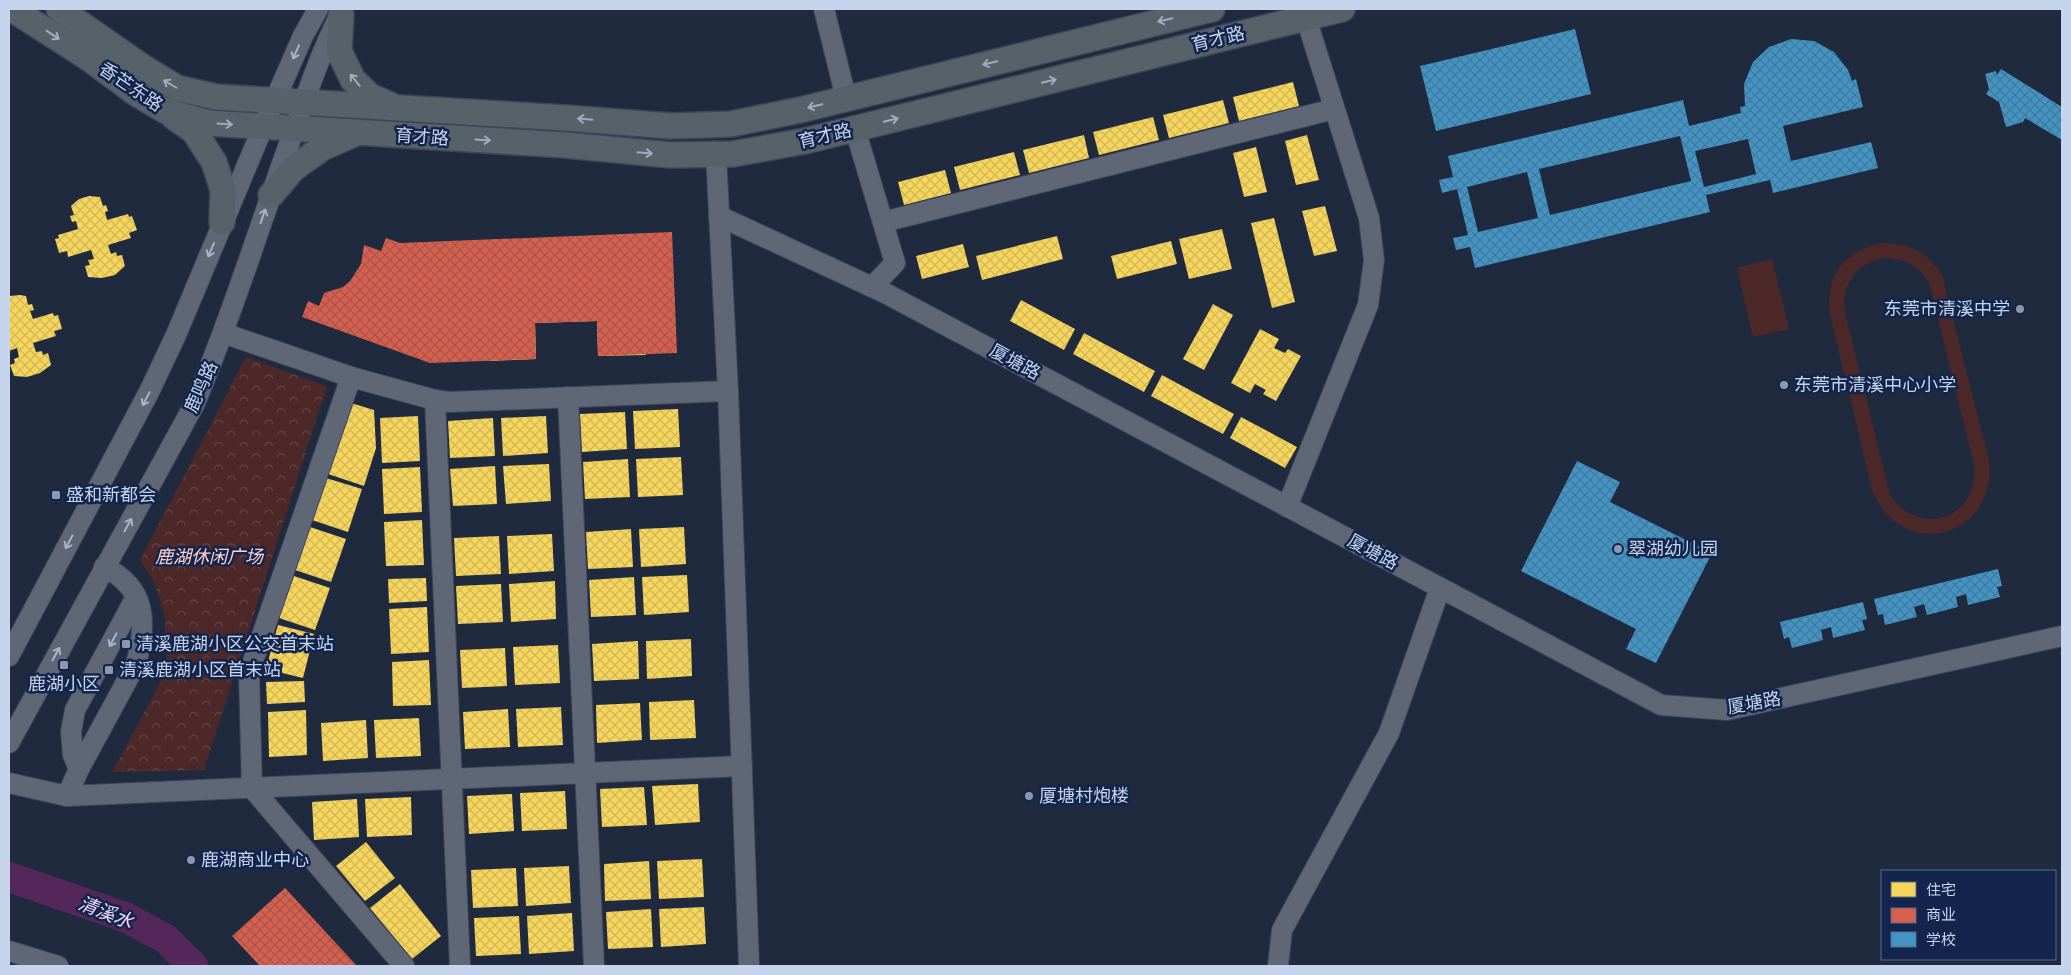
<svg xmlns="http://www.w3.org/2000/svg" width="2071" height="975" font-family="'Libre Baskerville','Noto Sans SC',serif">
<defs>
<pattern id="forest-crowns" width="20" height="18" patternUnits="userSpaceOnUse" patternTransform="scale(1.25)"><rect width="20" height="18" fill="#4c2829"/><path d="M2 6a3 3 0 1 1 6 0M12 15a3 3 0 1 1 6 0" fill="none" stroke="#644648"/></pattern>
<pattern id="homes-cross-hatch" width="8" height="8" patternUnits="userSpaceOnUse" patternTransform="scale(1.25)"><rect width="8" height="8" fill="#f6d55c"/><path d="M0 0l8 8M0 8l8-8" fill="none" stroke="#d1b758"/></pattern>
<pattern id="shops-cross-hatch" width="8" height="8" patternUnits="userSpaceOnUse" patternTransform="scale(1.25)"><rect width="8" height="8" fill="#d6604d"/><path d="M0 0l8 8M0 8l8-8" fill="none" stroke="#a8564b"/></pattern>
<pattern id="schools-cross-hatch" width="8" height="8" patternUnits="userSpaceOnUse" patternTransform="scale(1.25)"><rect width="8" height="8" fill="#4393c3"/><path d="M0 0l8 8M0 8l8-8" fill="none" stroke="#417a9e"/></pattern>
</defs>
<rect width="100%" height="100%" fill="#202a3f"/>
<!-- grass -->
<g fill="#4c2829" fill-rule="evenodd">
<path d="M1882,243c27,0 45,9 60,32l47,186c9,78 -90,102 -117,28l-42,-174c-5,-39 13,-63 52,-72zM1883,258c21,0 34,7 46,24l45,182c7,53 -54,76 -84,31l-45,-182c-4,-29 11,-49 38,-55z"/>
<path d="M1772,259l17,70 -36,8 -16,-69z"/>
</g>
<!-- forest -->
<path fill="url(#forest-crowns)" d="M246,357l81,29 -123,384 -92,2 55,-102 -2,-52 -10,-34 -15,-24z"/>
<!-- homes -->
<g fill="url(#homes-cross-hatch)">
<path d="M1293,82l6,24 -60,15 -6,-24z"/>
<path d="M1223,100l6,23 -60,15 -6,-23z"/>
<path d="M1153,117l6,23 -60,15 -6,-23z"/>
<path d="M1084,135l5,23 -60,15 -6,-23z"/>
<path d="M1307,135l12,45 -23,5 -11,-44z"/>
<path d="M1256,147l11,45 -23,5 -11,-44z"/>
<path d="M1014,152l6,23 -60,15 -6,-23z"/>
<path d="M945,170l6,23 -47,12 -6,-23z"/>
<path d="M89,196l11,1 3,9 3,-1 2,6 -3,1 2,8 21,-6 1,3 3,-1 5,14 -8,3 2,5 -23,7 3,9 5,-2 1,4 5,-1 3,11 -10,9 -13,3 -14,-1 -3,-11 5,-1 -2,-5 6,-1 -3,-9 -23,7 -1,-6 -8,2 -4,-14 4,-1 -1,-3 20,-6 -2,-8 -4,1 -2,-6 4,-1 -3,-9 8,-7z"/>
<path d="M1325,206l12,45 -23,5 -12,-45z"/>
<path d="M1274,218l21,84 -23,6 -21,-85z"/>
<path d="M1222,229l10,40 -43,10 -10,-40z"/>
<path d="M1057,236l6,23 -81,21 -6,-24z"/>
<path d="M1171,241l6,23 -60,15 -6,-23z"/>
<path d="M963,244l6,23 -47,12 -6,-23z"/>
<path d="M642,261l1,32 31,-1 1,26 -31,1 2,36 -48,1 -1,-35 -62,2 1,36 -47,2 -1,-36 -32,1 -1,-25 31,-1 -1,-33 47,-2 2,33 31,-1 31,-2 -1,-32z"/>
<path d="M20,295l6,1 2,9 4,-1 2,6 -4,1 3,8 20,-6 1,3 4,-1 4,14 -8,2 2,5 -23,7 3,9 6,-1 1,4 5,-2 3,12 -11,8 -13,4 -13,-1 -4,-11 5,-2 -1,-4 5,-2 -2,-9 -8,3v-55z"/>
<path d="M1021,300l54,29 -11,21 -54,-29z"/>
<path d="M1213,304l20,11 -29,55 -21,-11z"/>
<path d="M1260,329l19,10 -5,9 11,5 3,-4 13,7 -25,45 -13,-7 3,-4 -11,-6 -5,9 -19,-10z"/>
<path d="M1084,333l71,38 -11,21 -71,-38z"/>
<path d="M1162,375l72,39 -11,20 -72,-38z"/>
<path d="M351,403l23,7 2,38 -12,38 -36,-12z"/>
<path d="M678,409l2,38 -45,2 -2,-38z"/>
<path d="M625,412l2,37 -45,3 -2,-38z"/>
<path d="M418,416l2,45 -38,2 -2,-45z"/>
<path d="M546,416l2,37 -45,3 -2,-38z"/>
<path d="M1241,417l56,30 -12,21 -55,-30z"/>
<path d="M493,418l2,38 -45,2 -2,-37z"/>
<path d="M681,457l2,38 -45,2 -2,-38z"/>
<path d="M628,459l2,38 -45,2 -2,-37z"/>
<path d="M549,464l2,37 -45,3 -3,-38z"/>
<path d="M495,466l2,38 -44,2 -3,-37z"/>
<path d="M420,467l2,45 -38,2 -2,-45z"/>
<path d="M326,478l36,11 -14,43 -36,-12z"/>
<path d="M422,520l2,45 -38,1 -2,-44z"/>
<path d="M310,527l36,12 -15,43 -36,-12z"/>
<path d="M684,527l2,37 -45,3 -2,-38z"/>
<path d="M631,529l2,38 -45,2 -2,-37z"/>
<path d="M552,534l2,37 -45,3 -2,-38z"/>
<path d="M499,536l2,38 -45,2 -2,-38z"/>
<path d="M687,575l2,37 -45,3 -2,-38z"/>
<path d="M294,576l36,12 -15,42 -36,-12z"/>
<path d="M634,577l2,38 -45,2 -2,-37z"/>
<path d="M426,578l1,23 -38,2 -1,-24z"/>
<path d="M555,581l1,38 -45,3 -2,-38z"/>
<path d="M501,584l2,38 -45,2 -2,-38z"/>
<path d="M427,607l2,45 -38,2 -2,-45z"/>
<path d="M278,625l36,9 -11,44 -37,-9z"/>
<path d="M691,639l1,37 -45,3 -1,-38z"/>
<path d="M638,641l1,38 -45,2 -2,-37z"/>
<path d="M558,645l2,38 -45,2 -2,-38z"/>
<path d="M505,648l2,38 -45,2 -2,-38z"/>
<path d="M429,660l2,45 -38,1 -1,-44z"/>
<path d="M304,681l1,21 -38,2 -1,-22z"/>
<path d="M694,700l2,38 -46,2 -1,-38z"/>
<path d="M640,703l2,37 -45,3 -1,-38z"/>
<path d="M561,707l2,38 -45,2 -2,-38z"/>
<path d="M508,709l2,38 -45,2 -2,-37z"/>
<path d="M306,710l1,45 -38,2 -1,-45z"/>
<path d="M419,718l2,38 -45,2 -2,-38z"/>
<path d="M366,720l2,38 -45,3 -2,-38z"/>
<path d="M698,784l2,38 -45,3 -3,-39z"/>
<path d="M644,787l3,38 -45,2 -2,-38z"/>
<path d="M565,791l2,38 -45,2 -2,-38z"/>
<path d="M512,794l2,37 -45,3 -2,-38z"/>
<path d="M411,797l1,38 -45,2 -2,-38z"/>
<path d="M357,799l2,38 -45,3 -2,-38z"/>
<path d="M366,842l29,36 -30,23 -29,-35z"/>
<path d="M702,859l2,38 -45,2 -2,-38z"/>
<path d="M649,861l2,38 -46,2 -1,-37z"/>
<path d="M569,866l2,37 -45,3 -2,-38z"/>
<path d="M516,868l2,38 -45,2 -2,-38z"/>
<path d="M400,884l41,52 -29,23 -42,-51z"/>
<path d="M704,907l2,37 -45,3 -2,-38z"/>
<path d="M651,909l2,38 -45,2 -2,-37z"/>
<path d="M572,913l2,38 -45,3 -2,-38z"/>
<path d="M519,916l2,38 -45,2 -2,-38z"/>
</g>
<!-- shops -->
<g fill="url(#shops-cross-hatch)">
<path d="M672,232l5,121 -79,3 -1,-35 -62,2 1,36 -106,4 -128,-46 6,-16 11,5 5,-13 19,-6 7,-6 11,-17 3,-19 17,6 5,-13 14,5z"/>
<path d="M285,888l72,78h-97l-28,-30z"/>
</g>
<!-- schools -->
<g fill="url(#schools-cross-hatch)" fill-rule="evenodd">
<path d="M1575,29l16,65 -155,37 -16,-65z"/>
<path d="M1791,39l23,2 20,11 14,18 4,11 4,-2 7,28 -80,19 8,35 80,-19 7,26 -105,25 -3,-13 -64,15 4,17 -235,56 -5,-21 -14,3 -3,-12 15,-3 -11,-46 -15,4 -3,-13 14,-3 -5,-21 235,-56 6,26 52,-13 -1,-6 5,-1 -1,-22 9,-22 16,-15zM1680,136l11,45 -141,34 -11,-46zM1748,139l8,35 -52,13 -9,-36zM1527,172l11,46 -60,14 -11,-45z"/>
<path d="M2001,69l61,38v33l-37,-22 -2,4 -17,5 -7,-25 -13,-8 3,-5 -4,-15 11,-3 1,4z"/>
<path d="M1577,461l43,21 -10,20 102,51 -56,110 -30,-14 10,-20 -115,-58z"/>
<path d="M1998,569l4,17 -5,1 3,10 -32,8 -2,-11 -10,3 2,10 -31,8 -3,-11 -10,3 3,10 -32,8 -2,-11 -5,1 -4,-16z"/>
<path d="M1863,602l4,17 -5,1 3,10 -32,8 -2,-11 -10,3 2,10 -31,8 -3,-11 -5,2 -4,-17z"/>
</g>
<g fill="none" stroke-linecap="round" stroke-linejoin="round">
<!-- river -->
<path stroke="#53275a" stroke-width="30" d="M9,877l116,40 41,22 27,27"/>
<defs>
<g id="minor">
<path d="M824,9l22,89"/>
<path d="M855,129l40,134 -23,24"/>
<path d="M716,154l12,237 21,575"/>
<path d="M719,216l166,77 776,412 66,5 335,-74"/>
<path d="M883,222l451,-113"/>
<path d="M223,333l128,44 84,23 14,2 279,-11"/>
<path d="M351,377l-102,296 3,115 152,178"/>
<path d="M568,397l26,569"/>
<path d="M435,400l25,566"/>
<path d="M1287,507l81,-202 6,-45 -5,-42 -63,-200"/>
<path d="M9,656l141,-266 26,-55 87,-208 40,-91 15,-27"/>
<path d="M9,743l185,-338c38,-89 66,-181 99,-272 14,-39 27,-79 46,-116"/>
<path d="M79,769l-6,-14 -2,-23 4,-22 61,-113"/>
<path d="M9,783l58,13 675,-30"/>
<path d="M67,796l12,-27 57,-105c11,-41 11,-76 -32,-97"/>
<path d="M9,951l49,15"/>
<path d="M1278,966l4,-36 107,-197 51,-145"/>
</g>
<g id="major">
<path d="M12,9l78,50 47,35 29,17 43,12 356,22 105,10 63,-1 72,-13 537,-132"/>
<path d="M59,9l85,59 33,20 39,9 350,21 105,8 60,-2 69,-14 412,-101"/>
<path d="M341,15l-2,36 14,29 17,16 20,9"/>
<path d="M174,117l20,14 20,31 9,28 -1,32"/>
<path d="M271,195l23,-27 28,-20 32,-14"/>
</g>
</defs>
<!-- minor casing -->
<use href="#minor" stroke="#3e4658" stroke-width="22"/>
<!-- major casing -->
<use href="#major" stroke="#3e4658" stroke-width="28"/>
<!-- minor -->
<use href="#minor" stroke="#5f6777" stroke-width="20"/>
<!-- major -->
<use href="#major" stroke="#56616a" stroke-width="25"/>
</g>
<!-- one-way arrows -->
<defs><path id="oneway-shaft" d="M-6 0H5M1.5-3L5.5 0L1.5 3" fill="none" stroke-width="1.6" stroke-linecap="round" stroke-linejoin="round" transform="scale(1.25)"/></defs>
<g stroke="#9facbf">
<use href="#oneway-shaft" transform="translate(1165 20) rotate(166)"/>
<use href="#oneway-shaft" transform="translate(53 35) rotate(33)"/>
<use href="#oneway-shaft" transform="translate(990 63) rotate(166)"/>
<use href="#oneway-shaft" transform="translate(355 80) rotate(-129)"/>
<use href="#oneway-shaft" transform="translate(1049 81) rotate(-14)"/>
<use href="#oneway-shaft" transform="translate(170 84) rotate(-150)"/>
<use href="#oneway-shaft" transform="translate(815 106) rotate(166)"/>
<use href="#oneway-shaft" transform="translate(585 119) rotate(-175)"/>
<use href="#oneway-shaft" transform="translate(891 120) rotate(-14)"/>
<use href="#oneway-shaft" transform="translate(225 124) rotate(4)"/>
<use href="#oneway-shaft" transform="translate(483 140) rotate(4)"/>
<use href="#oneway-shaft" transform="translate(645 153) rotate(5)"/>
</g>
<g stroke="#a8b3ca">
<use href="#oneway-shaft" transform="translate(296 52) rotate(114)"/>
<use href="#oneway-shaft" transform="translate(263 216) rotate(-71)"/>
<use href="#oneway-shaft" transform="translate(211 250) rotate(113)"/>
<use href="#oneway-shaft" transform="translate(146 399) rotate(118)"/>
<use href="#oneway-shaft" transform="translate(128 525) rotate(-61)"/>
<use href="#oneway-shaft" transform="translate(69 542) rotate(118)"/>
<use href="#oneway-shaft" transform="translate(113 640) rotate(118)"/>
<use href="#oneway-shaft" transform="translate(56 654) rotate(-61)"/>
</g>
<!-- markers -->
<g fill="#8d98b0" stroke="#13254c" stroke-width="2">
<circle cx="2020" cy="309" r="5"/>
<circle cx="1784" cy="385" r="5"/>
<rect x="51" y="490" width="10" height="10" rx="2.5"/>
<circle cx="1618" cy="549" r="5"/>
<rect x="121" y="639" width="10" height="10" rx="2.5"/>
<rect x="59" y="660" width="10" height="10" rx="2.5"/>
<rect x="104" y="665" width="10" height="10" rx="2.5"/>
<circle cx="1029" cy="796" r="5"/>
<circle cx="191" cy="860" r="5"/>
</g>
<g text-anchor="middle" stroke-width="5" stroke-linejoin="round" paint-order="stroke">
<!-- street labels -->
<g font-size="18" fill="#c7d4ed" stroke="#13254c">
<text transform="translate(1218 39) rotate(-14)" y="6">育才路</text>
<text transform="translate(131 87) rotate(34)" y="6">香芒东路</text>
<text transform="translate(825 136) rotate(-13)" y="6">育才路</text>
<text transform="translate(422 137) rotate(4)" y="6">育才路</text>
<text transform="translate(1015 362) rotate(28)" y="6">厦塘路</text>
<text transform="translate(201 387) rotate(-66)" y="6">鹿鸣路</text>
<text transform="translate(1373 552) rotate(28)" y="6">厦塘路</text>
<text transform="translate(1754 703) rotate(-10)" y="6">厦塘路</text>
</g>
<!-- poi labels -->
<g font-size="18" fill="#c7d4ed" stroke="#13254c" text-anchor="start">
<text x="2010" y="315" text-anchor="end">东莞市清溪中学</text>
<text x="1794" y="391">东莞市清溪中心小学</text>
<text x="66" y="501">盛和新都会</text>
<text x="1628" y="555">翠湖幼儿园</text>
<text x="136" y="650">清溪鹿湖小区公交首末站</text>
<text x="119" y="676">清溪鹿湖小区首末站</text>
<text x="64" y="690" text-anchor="middle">鹿湖小区</text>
<text x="1039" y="802">厦塘村炮楼</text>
<text x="201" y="866">鹿湖商业中心</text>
</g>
<!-- park labels -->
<g font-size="18" font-style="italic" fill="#ffcfcb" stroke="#13254c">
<text x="209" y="563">鹿湖休闲广场</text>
</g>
<!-- water labels -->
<g font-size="19" font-style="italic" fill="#f5d7f8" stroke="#13254c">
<text transform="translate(106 912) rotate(21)" y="7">清溪水</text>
</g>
</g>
<!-- border -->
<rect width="2071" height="975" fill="none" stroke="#c7d4ed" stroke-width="20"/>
<!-- legend -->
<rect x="1881" y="870" width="175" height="90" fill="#13254c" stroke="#5b6b8c"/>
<rect x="1891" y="882" width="25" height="15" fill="#f6d55c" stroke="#5b6b8c"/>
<text x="1926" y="895" font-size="15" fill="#c7d4ed">住宅</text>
<rect x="1891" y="908" width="25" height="15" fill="#d6604d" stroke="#5b6b8c"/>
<text x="1926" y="920" font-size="15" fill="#c7d4ed">商业</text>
<rect x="1891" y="932" width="25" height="15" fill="#4393c3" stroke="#5b6b8c"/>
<text x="1926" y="945" font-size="15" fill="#c7d4ed">学校</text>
</svg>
